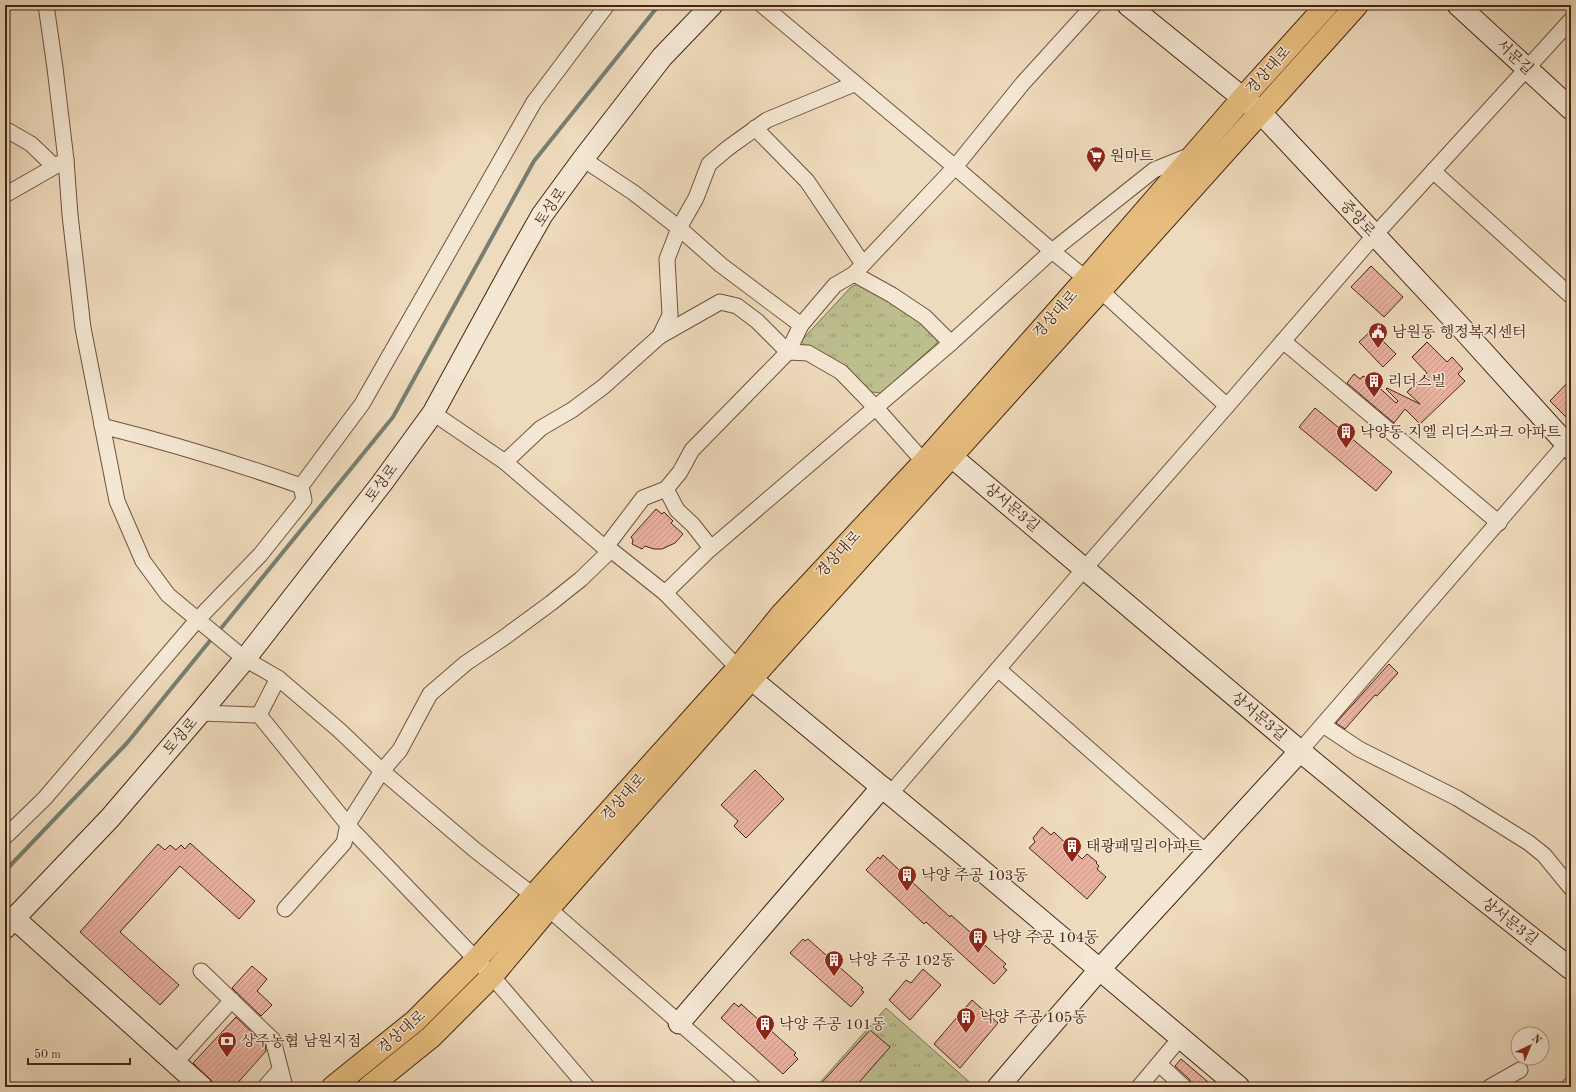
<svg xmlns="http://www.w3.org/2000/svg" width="1576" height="1092" font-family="'Old Standard TT','Noto Serif KR',serif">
<defs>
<pattern id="park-tufts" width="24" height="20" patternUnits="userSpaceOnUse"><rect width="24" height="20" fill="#bcbe8e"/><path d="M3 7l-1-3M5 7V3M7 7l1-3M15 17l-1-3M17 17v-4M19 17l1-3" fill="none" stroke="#9b9a73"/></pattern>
<pattern id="building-hatch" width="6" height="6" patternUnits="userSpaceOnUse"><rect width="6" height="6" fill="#e8b1a0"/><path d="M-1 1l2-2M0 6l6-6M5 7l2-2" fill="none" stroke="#c89889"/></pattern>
</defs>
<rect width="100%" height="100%" fill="#eedabc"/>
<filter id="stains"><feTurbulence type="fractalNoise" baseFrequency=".005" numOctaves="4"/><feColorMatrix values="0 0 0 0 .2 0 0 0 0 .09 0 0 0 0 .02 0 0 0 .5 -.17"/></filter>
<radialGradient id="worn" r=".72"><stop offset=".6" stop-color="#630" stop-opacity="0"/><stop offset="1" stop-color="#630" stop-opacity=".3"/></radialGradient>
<!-- park -->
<g fill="url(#park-tufts)" stroke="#817150">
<path d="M860,283l77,50v10l-56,50 -17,-2 -54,-41 -9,-9 50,-54z"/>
<path d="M886,1008l89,79h-159z"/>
</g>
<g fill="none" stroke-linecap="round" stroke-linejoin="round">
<!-- stream -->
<g stroke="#787f70" stroke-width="4">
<path d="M218,632l175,-215 141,-256 125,-156"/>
<path d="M5,871l122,-128 86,-106"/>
</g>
</g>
<!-- building -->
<g fill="url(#building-hatch)" stroke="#462413">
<path d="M1371,266l32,31 -19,20 -33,-30z"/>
<path d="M1372,330l24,24 -13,13 -24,-25z"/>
<path d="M1427,342l20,20 5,-5 11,12 -5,5 7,7 -45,43 -15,-15 -11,14 -47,-40 7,-9 6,5 3,-3 8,4 25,23 2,-2 -12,-12 1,-1 33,16 -13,-12 20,-19 -15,-16z"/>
<path d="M1571,379v43l-21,-21z"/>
<path d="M1315,408l77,64 -16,19 -77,-64z"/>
<path d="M656,509l6,5 2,-2 9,9 -2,2 12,11 -8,9 -13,6h-8l-9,-3 -3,3 -10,-5 1,-4 -2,-3z"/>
<path d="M1389,664l9,9 -21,23 -2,-1 -30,34 -9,-6z"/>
<path d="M755,770l29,29 -38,39 -12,-12 4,-5 -17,-16z"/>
<path d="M1042,827l9,8 3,-3 28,27 5,-5 10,8 -1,1 3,3 -2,3 9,8 -19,22 -58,-51 6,-6 -2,-4z"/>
<path d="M190,843l65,58 -16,18 -59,-53 -60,66 59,53 -19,20 -80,-73 78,-88 7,6 5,-5 6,5 5,-5 4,4z"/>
<path d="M883,855l67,62 1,-2 55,49 -3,3 4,3 -13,14 -68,-62 -2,2 -58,-54 12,-13 2,2z"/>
<path d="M803,939l2,2 3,-2 55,49 -2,2 3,2 -13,15 -61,-54z"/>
<path d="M252,966l15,13 -10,12 15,14 -11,11 -29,-28z"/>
<path d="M923,969l18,16 -31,35 -21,-20 17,-20 5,3z"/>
<path d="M972,1000l26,23 -38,45 -26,-24z"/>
<path d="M734,1003l5,4 2,-3 55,49 -2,2 4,4 -15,15 -62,-56z"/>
<path d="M236,1017l29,28 1,6 -32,36h-16l-25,-24z"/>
<path d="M870,1030l20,17 -35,40h-37z"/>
<path d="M1181,1059l33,28h-21l-3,-7 -15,-14z"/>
</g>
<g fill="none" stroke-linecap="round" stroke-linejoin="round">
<defs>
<g id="street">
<path d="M46,5l9,63 11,92 4,55 13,113 34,173 26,60 25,34 77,64 33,19"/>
<path d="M762,5l193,162 97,84 49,40 126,115"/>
<path d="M755,128l52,53 56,83"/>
<path d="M5,129l26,15 23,22"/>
<path d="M583,159l51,34 45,35 42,37 80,60"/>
<path d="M1433,171l138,125"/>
<path d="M5,195l61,-35"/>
<path d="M854,274l38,21 33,22 26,26"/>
<path d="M660,336l60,-34 17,4 20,15 31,31 20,1 33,19 35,36 48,54"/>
<path d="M1283,341l216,182"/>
<path d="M433,413l72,49 100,86 6,2"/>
<path d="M102,426c68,17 134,37 199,60l61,-82 172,-302 73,-97"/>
<path d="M505,462l36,-34 31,-18 31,-23 57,-51 10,-21 -3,-56 12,-31 17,-30 13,-34 19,-16 39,-28 87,-36"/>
<path d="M605,548l38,-50 23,-9"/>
<path d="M711,548l-18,-23 -16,-15 -11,-21 14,-17 12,-22 96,-98 13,-27 34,-40 19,-11 101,-107 68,-84 71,-78"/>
<path d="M665,593l73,75"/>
<path d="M998,669l209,184"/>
<path d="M200,713l59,2 94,116 139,145 95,111"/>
<path d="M259,715l19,-37 61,52 43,41 18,-21 30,-56 36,-31 36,-24 49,-36 30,-24 30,-29 54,43 44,-43 242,-207 101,-92 102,-81 37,-15"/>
<path d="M1323,725l36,24 98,49 72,45 15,12 27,33"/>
<path d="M1300,751l271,-313"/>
<path d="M890,794l195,-226 142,-162 147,-170 197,-216"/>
<path d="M5,837l40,-39 153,-179 62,-64 44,-55 -3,-14"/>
<path d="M285,909l59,-66 4,-19 34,-53 93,79 59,46 219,191"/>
<path d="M201,971l72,69 12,47"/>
<path d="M175,1063l57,-63"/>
<path d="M1159,1064l25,23"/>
<path d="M265,1087l15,-17"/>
<path d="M1139,1087l42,-50"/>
<path d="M1490,1087l30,-17"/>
<path d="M1569,1087l2,-3"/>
</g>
<g id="secondary">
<path d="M1128,5l132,107 196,210 115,127"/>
<path d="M1458,5l113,104"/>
<path d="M952,457l348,294 108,89 163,129"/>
<path d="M738,668l221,183 280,236"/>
<path d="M15,919l187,168"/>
<path d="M5,928l105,-110 90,-105 45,-54 137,-176 51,-70 83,-152 26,-46 41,-56 79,-102 50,-52"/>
<path d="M679,1023l203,-236"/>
<path d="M998,1087l101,-117 201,-219"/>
</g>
<g id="primary">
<path d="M333,1087l82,-66 61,-61 262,-292 43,-53 143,-153 162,-183 156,-180 85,-94"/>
<path d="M369,1087l62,-50 61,-61 56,-67 203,-230 606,-674"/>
</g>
</defs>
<!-- street casing -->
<use href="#street" stroke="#70523d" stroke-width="17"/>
<!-- secondary casing -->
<use href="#secondary" stroke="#462413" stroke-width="23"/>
<!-- primary casing -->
<use href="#primary" stroke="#462413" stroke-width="24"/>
<!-- street -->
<use href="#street" stroke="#f4e7d3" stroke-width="15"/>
<!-- secondary -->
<use href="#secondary" stroke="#f4e7d3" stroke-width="21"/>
<!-- primary -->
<use href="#primary" stroke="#e7bd7e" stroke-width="22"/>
</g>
<!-- icons -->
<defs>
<symbol id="supermarket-pin" viewBox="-11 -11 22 30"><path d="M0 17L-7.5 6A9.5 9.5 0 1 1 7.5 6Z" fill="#8f2418" stroke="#f4e7d3"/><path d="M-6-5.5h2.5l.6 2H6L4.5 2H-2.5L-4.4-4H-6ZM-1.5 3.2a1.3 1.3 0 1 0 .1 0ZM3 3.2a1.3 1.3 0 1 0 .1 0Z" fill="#fff"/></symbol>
<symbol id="civic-pin" viewBox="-11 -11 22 30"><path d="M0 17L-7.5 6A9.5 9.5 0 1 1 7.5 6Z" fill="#8f2418" stroke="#f4e7d3"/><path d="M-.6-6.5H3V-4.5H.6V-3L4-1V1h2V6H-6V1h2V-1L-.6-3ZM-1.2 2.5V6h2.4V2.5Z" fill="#fff"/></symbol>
<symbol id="building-pin" viewBox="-11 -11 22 30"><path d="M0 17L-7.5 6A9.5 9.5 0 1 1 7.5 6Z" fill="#8f2418" stroke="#f4e7d3"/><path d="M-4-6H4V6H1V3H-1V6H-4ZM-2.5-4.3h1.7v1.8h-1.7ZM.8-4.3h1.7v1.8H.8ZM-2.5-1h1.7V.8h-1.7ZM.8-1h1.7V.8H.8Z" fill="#fff"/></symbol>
<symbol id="bank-pin" viewBox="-11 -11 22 30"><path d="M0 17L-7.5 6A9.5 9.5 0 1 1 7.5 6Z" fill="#8f2418" stroke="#f4e7d3"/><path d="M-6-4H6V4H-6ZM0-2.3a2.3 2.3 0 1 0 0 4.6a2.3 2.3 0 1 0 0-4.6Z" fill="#fff"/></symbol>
</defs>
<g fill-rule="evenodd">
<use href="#supermarket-pin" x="1085" y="145" width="22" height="30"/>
<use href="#civic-pin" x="1367" y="321" width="22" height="30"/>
<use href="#building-pin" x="1363" y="370" width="22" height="30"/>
<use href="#building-pin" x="1335" y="421" width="22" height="30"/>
<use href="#building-pin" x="1061" y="835" width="22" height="30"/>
<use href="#building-pin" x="896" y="864" width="22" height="30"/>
<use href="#building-pin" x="967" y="926" width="22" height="30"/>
<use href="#building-pin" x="823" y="949" width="22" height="30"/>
<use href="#building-pin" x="955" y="1006" width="22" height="30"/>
<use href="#building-pin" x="754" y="1013" width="22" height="30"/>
<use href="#bank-pin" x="216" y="1030" width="22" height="30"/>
</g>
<g text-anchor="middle" stroke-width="3" stroke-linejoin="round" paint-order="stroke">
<!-- street labels -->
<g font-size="15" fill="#462413" stroke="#f4e7d3">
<text transform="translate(1515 57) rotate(43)" y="5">서문길</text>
<text transform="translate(1268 70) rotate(-48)" y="5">경상대로</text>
<text transform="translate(550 207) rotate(-56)" y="5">토성로</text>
<text transform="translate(1358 218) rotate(47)" y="5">중앙로</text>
<text transform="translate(1055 314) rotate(-48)" y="5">경상대로</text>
<text transform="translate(381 483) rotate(-53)" y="5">토성로</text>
<text transform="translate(1012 507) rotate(40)" y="5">상서문3길</text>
<text transform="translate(838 554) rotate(-47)" y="5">경상대로</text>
<text transform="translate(1259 716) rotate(40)" y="5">상서문3길</text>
<text transform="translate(180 736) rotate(-49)" y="5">토성로</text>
<text transform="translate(623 797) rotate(-48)" y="5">경상대로</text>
<text transform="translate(1510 921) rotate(38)" y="5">상서문3길</text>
<text transform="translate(401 1032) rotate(-41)" y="5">경상대로</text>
</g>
<!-- poi labels -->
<g font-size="15" fill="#462413" stroke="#f4e7d3" text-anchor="start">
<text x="1110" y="161">원마트</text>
<text x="1392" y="337">남원동 행정복지센터</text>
<text x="1388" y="386">리더스빌</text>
<text x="1360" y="437">낙양동 지엘 리더스파크 아파트</text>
<text x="1086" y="851">태광패밀리아파트</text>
<text x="921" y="880">낙양 주공 103동</text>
<text x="992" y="942">낙양 주공 104동</text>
<text x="848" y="965">낙양 주공 102동</text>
<text x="980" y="1022">낙양 주공 105동</text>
<text x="779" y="1029">낙양 주공 101동</text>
<text x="241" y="1046">상주농협 남원지점</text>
</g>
</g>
<!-- margin -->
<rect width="1576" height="1092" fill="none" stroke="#eedabc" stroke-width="20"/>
<rect x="6" y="6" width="1564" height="1080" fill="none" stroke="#462413" stroke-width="2"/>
<rect x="10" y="10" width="1556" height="1072" fill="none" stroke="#462413"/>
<!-- north arrow -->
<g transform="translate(1530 1046) rotate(44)"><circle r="19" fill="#f4e7d3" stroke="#ae9986"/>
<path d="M0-3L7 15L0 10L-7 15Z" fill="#8f2418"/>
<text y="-6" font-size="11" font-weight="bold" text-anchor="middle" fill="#462413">N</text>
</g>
<!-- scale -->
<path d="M28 1058v6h102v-6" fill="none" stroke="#462413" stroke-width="2"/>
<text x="34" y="1058" font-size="12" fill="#462413" stroke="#f4e7d3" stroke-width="3" paint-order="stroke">50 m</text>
<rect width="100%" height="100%" filter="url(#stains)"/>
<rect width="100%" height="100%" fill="url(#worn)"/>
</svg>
